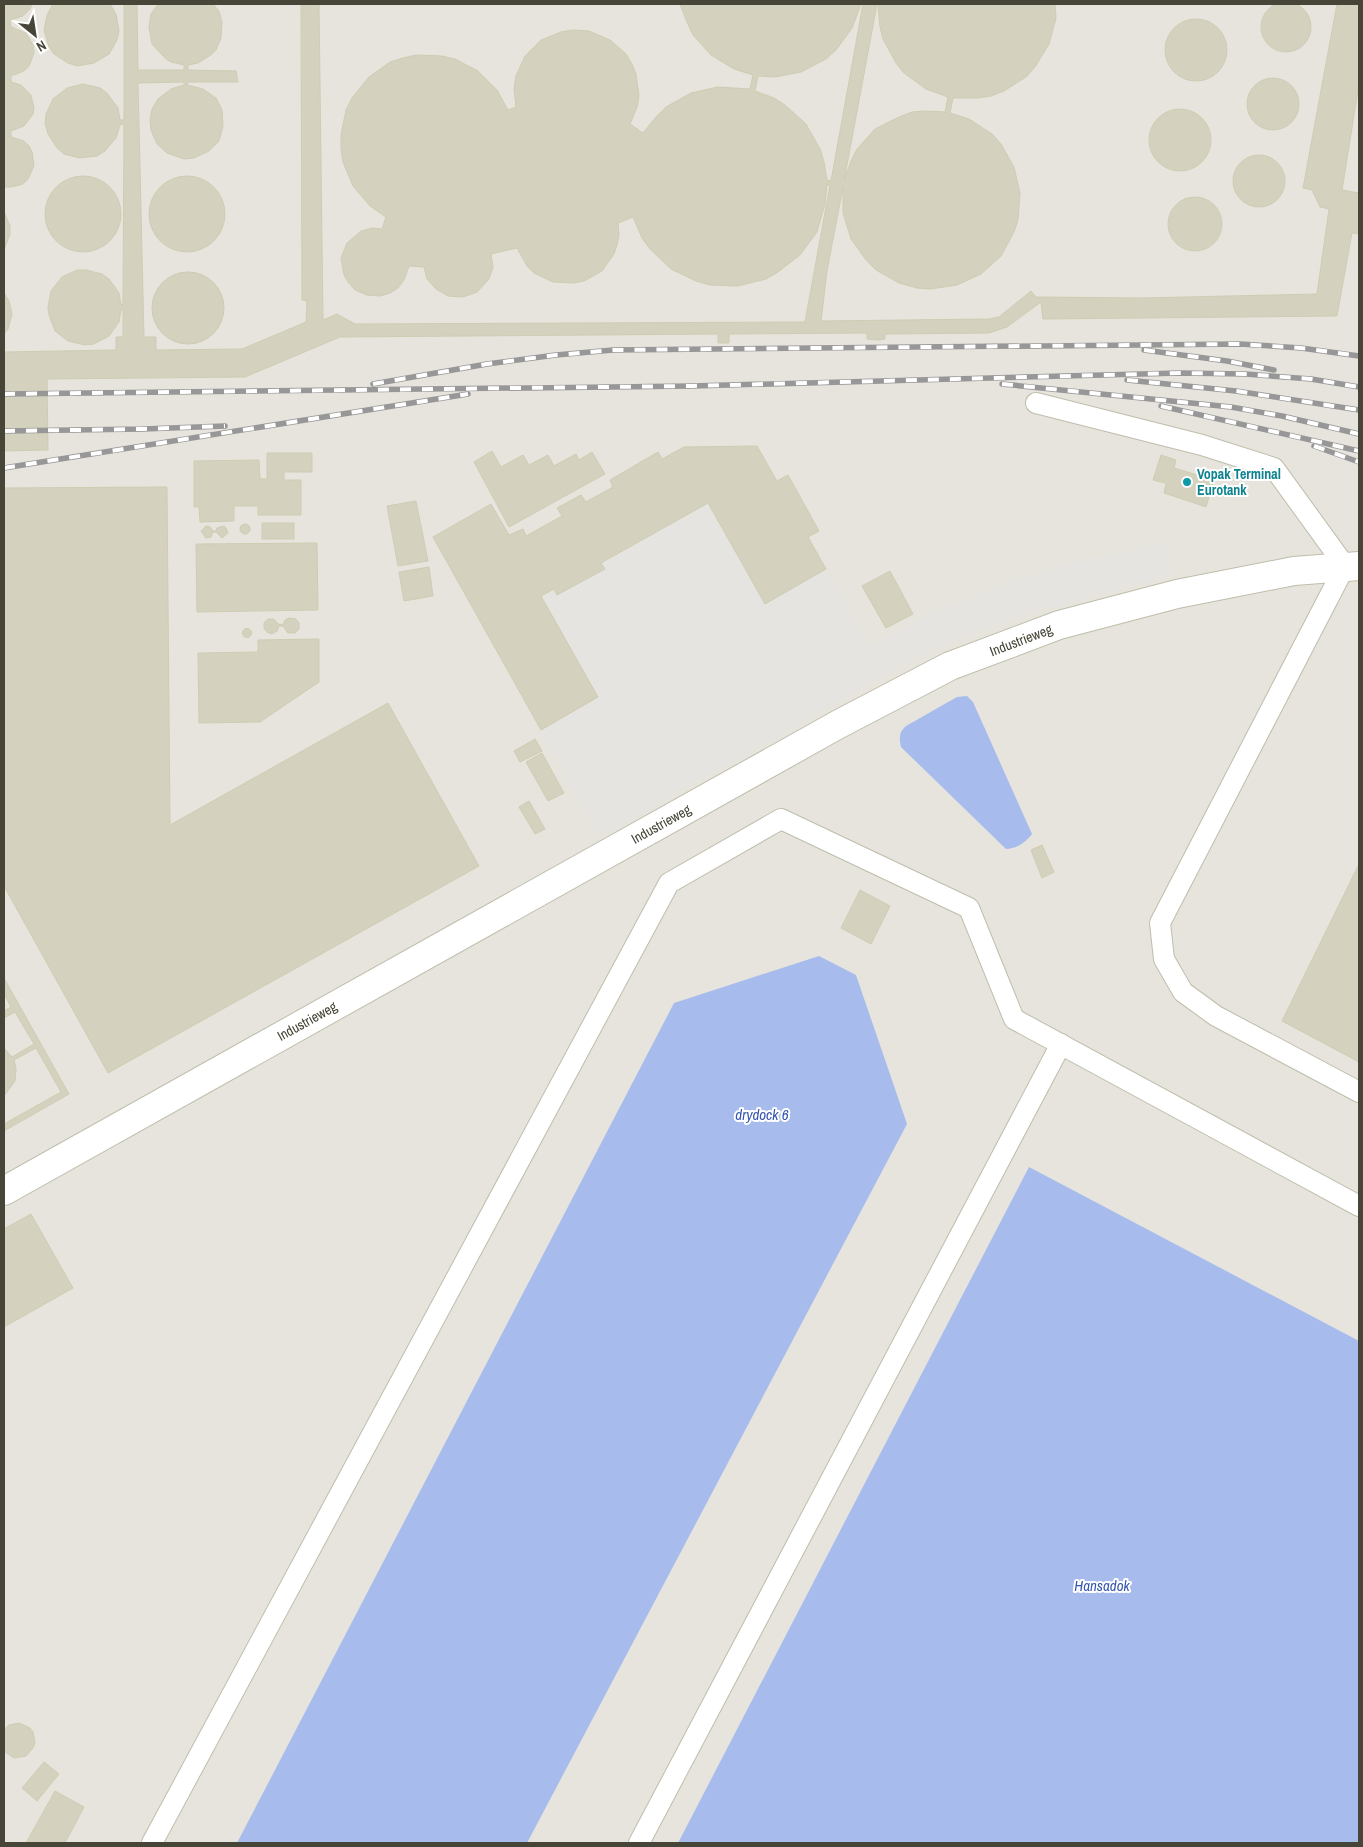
<svg xmlns="http://www.w3.org/2000/svg" width="1363" height="1847" font-family="'Archivo Narrow',sans-serif">
<rect width="100%" height="100%" fill="#f3f3e8"/>
<!-- industrial -->
<rect fill="#e6e4dd" x="4" y="4" width="1355" height="1839"/>
<!-- parking -->
<path fill="#e5e4e0" d="M708,503l57,101 61,-35 44,78 57,-31 83,-34 53,-16 102,-24 7,33 -149,39 -78,30 -59,30 -287,162 -58,-106 57,-33 -57,-101 13,-7 3,6 47,-26 -3,-6z"/>
<!-- water -->
<g fill="#a7bced">
<path d="M967,696l6,6 59,132c-6,8 -15,15 -26,15l-105,-102c-2,-9 -2,-15 5,-21l51,-29z"/>
<path d="M819,956l37,19 51,149 -380,719h-290l437,-840z"/>
<path d="M1029,1167l330,174v502h-681z"/>
</g>
<!-- building -->
<g fill="#d4d2be" stroke="#cfccb2">
<circle cx="1286" cy="27" r="25"/>
<path d="M4,4h28l-2,5 -7,7 -13,4 1,7 15,6 7,12 1,8 -5,13 -5,5 -13,5v6l10,3 10,10 3,13 -1,6 -9,12 -13,5v6l13,4 5,5 3,6 2,14 -6,13 -5,5 -12,3h-7z"/>
<path d="M53,4h57l6,10 3,17 -2,9 -8,14 -15,9 -17,3 -9,-3 -14,-9 -5,-7 -5,-17 3,-15z"/>
<path d="M124,4h13l1,66h46v-5l-13,-3 -5,-3 -14,-15 -3,-17 2,-13 7,-10h55l6,7 3,11 -1,16 -5,12 -5,5 -13,8 -10,2v5l48,1 2,11h-50l-1,3 16,4 13,9 6,12 1,16 -4,15 -10,10 -15,7 -10,1 -17,-6 -10,-9 -6,-14 -1,-10 2,-11 6,-10 13,-10 13,-4v-3l-46,1 6,254h12v13l86,-1 64,-27 1,-21 -5,-1 -1,-296h18l4,316 14,-6 18,10 450,-2 25,-137h-3l-2,19 -8,28 -17,23 -22,17 -12,7 -28,7 -28,-1 -14,-4 -25,-12 -21,-20 -8,-11 -9,-21 -15,6 1,12 -2,10 -3,9 -12,17 -18,10 -10,2 -21,-1 -19,-9 -7,-7 -10,-18 -26,6 2,13 -4,12 -12,13 -14,5 -15,-1 -12,-7 -9,-10 -3,-12 -15,-1 -5,14 -6,8 -8,5 -10,3 -13,-1 -12,-5 -7,-8 -4,-7 -3,-17 6,-15 14,-12 11,-3 10,1 4,-12 -16,-11 -17,-20 -10,-24 -2,-13v-14l5,-25 6,-12 17,-21 21,-15 13,-4 13,-3 26,1 13,3 23,12 19,19 11,20 8,-3 -2,-19 2,-12 9,-20 16,-16 20,-8 11,-2 17,1 21,9 16,14 6,10 4,10 3,22 -2,11 -7,17 13,9 13,-16 10,-10 25,-14 27,-6 32,2 3,-14 -19,-6 -23,-14 -18,-20 -6,-13 -7,-18h181l-9,24 -16,22 -10,9 -25,13 -26,5 -17,-1 -3,15 19,7 11,7 21,19 14,25 4,13 3,18 4,1 32,-177h14l-33,177 7,-20 6,-12 18,-20 24,-12 13,-5 13,-1 20,1 3,-15 -22,-8 -22,-16 -8,-10 -13,-24 -3,-12 -2,-23h177l1,14 -7,26 -14,23 -9,10 -22,14 -13,5 -13,2h-25l-3,15 19,6 23,15 9,10 13,23 6,26 -2,27 -4,12 -13,24 -20,18 -24,11 -27,4 -13,-1 -18,-5 -23,-13 -10,-10 -15,-21 -8,-26v-26l-16,84 -6,50 168,-2 10,-2 32,-26 5,6 105,1 176,-4 12,-85 -9,-2 -8,-17 -9,-2 34,-184h22v80l-17,106 17,3v41l-7,-1 -15,83 -294,3 -2,-17 -34,25 -18,6 -104,1v5l-7,1 -11,-1v-6l-138,1v9h-11v-9l-378,3 -95,40 -198,2 1,71 -44,1v-99l112,-2v-13h7v-27l-2,-1 -2,13 -10,14 -15,8 -9,1 -17,-4 -13,-10 -6,-16 -1,-8 3,-16 11,-14 15,-7h9l16,4 7,5 10,14 2,12 2,-1 1,-180 -4,1 -4,13 -11,13 -8,5 -18,2 -15,-4 -7,-6 -9,-14 -3,-11 1,-9 7,-15 14,-11 16,-4 17,4 7,5 11,15 2,12h4z"/>
<circle cx="1196" cy="50" r="31"/>
<circle cx="1273" cy="104" r="26"/>
<circle cx="1180" cy="140" r="31"/>
<circle cx="1259" cy="181" r="26"/>
<circle cx="187" cy="214" r="38"/>
<circle cx="83" cy="214" r="38"/>
<circle cx="1195" cy="224" r="27"/>
<path d="M4,212l6,14v8l-6,16z"/>
<circle cx="188" cy="308" r="36"/>
<path d="M4,293l5,8 3,13 -4,15 -4,5z"/>
<path d="M757,446l20,35 11,-6 31,56 -11,6 18,32 -61,35 -57,-101 -107,60 4,6 -48,26 -3,-6 -13,7 57,101 -57,33 -108,-193 58,-33 18,31 14,-6 3,7 36,-20 -5,-8 24,-13 5,7 27,-15 -3,-7 48,-28 4,7 22,-12z"/>
<path d="M492,451l9,16 22,-12 6,10 19,-10 6,11 22,-12 3,6 13,-8 13,22 -96,53 -35,-65z"/>
<path d="M267,453h45v19h-28v8h17v35h-43v-9h-24v15l-34,1 -1,-15h-5v-46l65,-1 1,19h7z"/>
<path d="M1161,455l15,5 -2,8 40,12 -8,27 -42,-14 2,-10 -13,-3z"/>
<path d="M167,487l3,338 218,-122 91,163 -371,207 -104,-187v-398z"/>
<path d="M416,501l12,60 -30,5 -11,-60z"/>
<rect x="262" y="523" width="32" height="16"/>
<circle cx="245" cy="529" r="5"/>
<path d="M206,526l4,1 3,4h3l1,-3 7,-2 2,2 2,5 -6,5 -6,-6h-3l-2,5 -5,1 -5,-7z"/>
<path d="M317,543l1,67 -121,2 -1,-68z"/>
<path d="M429,567l4,29 -29,5 -5,-29z"/>
<path d="M890,571l23,43 -27,14 -24,-42z"/>
<path d="M289,618l7,1 3,4v6l-4,4h-7l-5,-7h-4l-2,5 -5,3 -5,-2 -3,-4v-5l4,-4h6l4,5 5,1 2,-5z"/>
<circle cx="247" cy="633" r="4.5"/>
<path d="M319,639v43l-59,40 -61,1 -1,-70 60,-1v-12z"/>
<path d="M535,739l7,12 -22,11 -6,-11z"/>
<path d="M542,753l22,40 -16,8 -22,-39z"/>
<path d="M529,801l16,28 -10,5 -16,-27z"/>
<path d="M1042,845l12,27 -12,6 -11,-28z"/>
<path d="M1359,864v198l-77,-41z"/>
<path d="M860,890l30,16 -19,38 -30,-16z"/>
<path d="M4,978l65,116 -65,37v-7l57,-32 -25,-44 -22,12 2,9 -1,12 -11,15v-48l8,9 22,-13 -19,-32 -11,6v-7l7,-4 -7,-13z"/>
<path d="M31,1214l42,74 -69,39v-98z"/>
<path d="M19,1723l11,5 3,4 2,11 -2,5 -7,8 -12,2 -10,-7v-21l5,-5z"/>
<path d="M44,1762l15,12 -22,27 -15,-13z"/>
<path d="M55,1791l29,16 -19,36h-39z"/>
</g>
<g fill="none" stroke-linecap="round" stroke-linejoin="round">
<defs>
<g id="lane">
<path d="M1036,403l166,42 72,23 71,98 -185,357 4,36 19,33 33,24 143,76"/>
<path d="M152,1843l517,-960 112,-64 188,89 45,111 345,187"/>
<path d="M639,1843l422,-799"/>
</g>
<path id="street" d="M4,1191l835,-467 111,-58 109,-41 118,-31 117,-23 65,-5"/>
</defs>
<!-- lane casing -->
<use href="#lane" stroke="#bebeab" stroke-width="22"/>
<!-- street casing -->
<use href="#street" stroke="#bebeab" stroke-width="30"/>
<!-- lane -->
<use href="#lane" stroke="#fff" stroke-width="20"/>
<!-- street -->
<use href="#street" stroke="#fff" stroke-width="28"/>
<defs>
<g id="rail">
<path d="M1144,350l83,11 47,9"/>
<path d="M1127,380l109,11 123,19"/>
<path d="M373,384l114,-20 69,-9 57,-5 627,-6 61,4 58,8"/>
<path d="M1002,384l229,23 51,9 77,18"/>
<path d="M4,394l688,-8 488,-13 65,1 66,5 48,8"/>
<path d="M1161,406l198,45"/>
<path d="M4,431l139,-2 82,-3"/>
<path d="M1314,446l45,16"/>
<path d="M4,468l464,-74"/>
</g>
</defs>
<!-- rail casing -->
<use href="#rail" stroke="#979797" stroke-width="5.5"/>
<!-- rail -->
<use href="#rail" stroke="#fff" stroke-width="4" stroke-dasharray="11" stroke-linecap="butt"/>
</g>
<!-- markers -->
<circle fill="#0f9aa8" stroke="#fff" stroke-width="2" cx="1187" cy="482" r="5"/>
<g text-anchor="middle" stroke-width="4" stroke-linejoin="round" paint-order="stroke">
<!-- culture labels -->
<g font-size="14" font-weight="bold" fill="#0d838f" stroke="#fff" text-anchor="start">
<text x="1197" y="479">Vopak Terminal<tspan x="1197" dy="16">Eurotank</tspan></text>
</g>
<!-- street labels -->
<g font-size="14" fill="#464537" stroke="#fff">
<text transform="translate(1021 640) rotate(-21)" y="5">Industrieweg</text>
<text transform="translate(661 824) rotate(-29)" y="5">Industrieweg</text>
<text transform="translate(307 1021) rotate(-29)" y="5">Industrieweg</text>
</g>
<!-- water labels -->
<g font-size="15" font-style="italic" fill="#3556ae" stroke="#fff">
<text x="762" y="1120">drydock 6</text>
<text x="1102" y="1591">Hansadok</text>
</g>
</g>
<!-- border -->
<rect width="1363" height="1847" fill="none" stroke="#464537" stroke-width="10"/>
<!-- north arrow -->
<g transform="translate(35 35) rotate(150)" stroke="#ffffff" stroke-width="4" paint-order="stroke">
<path d="M0-4L9 19L0 12L-9 19Z" fill="#464537"/>
<text y="-8" font-size="14" font-weight="bold" text-anchor="middle" fill="#464537">N</text>
</g>
</svg>
